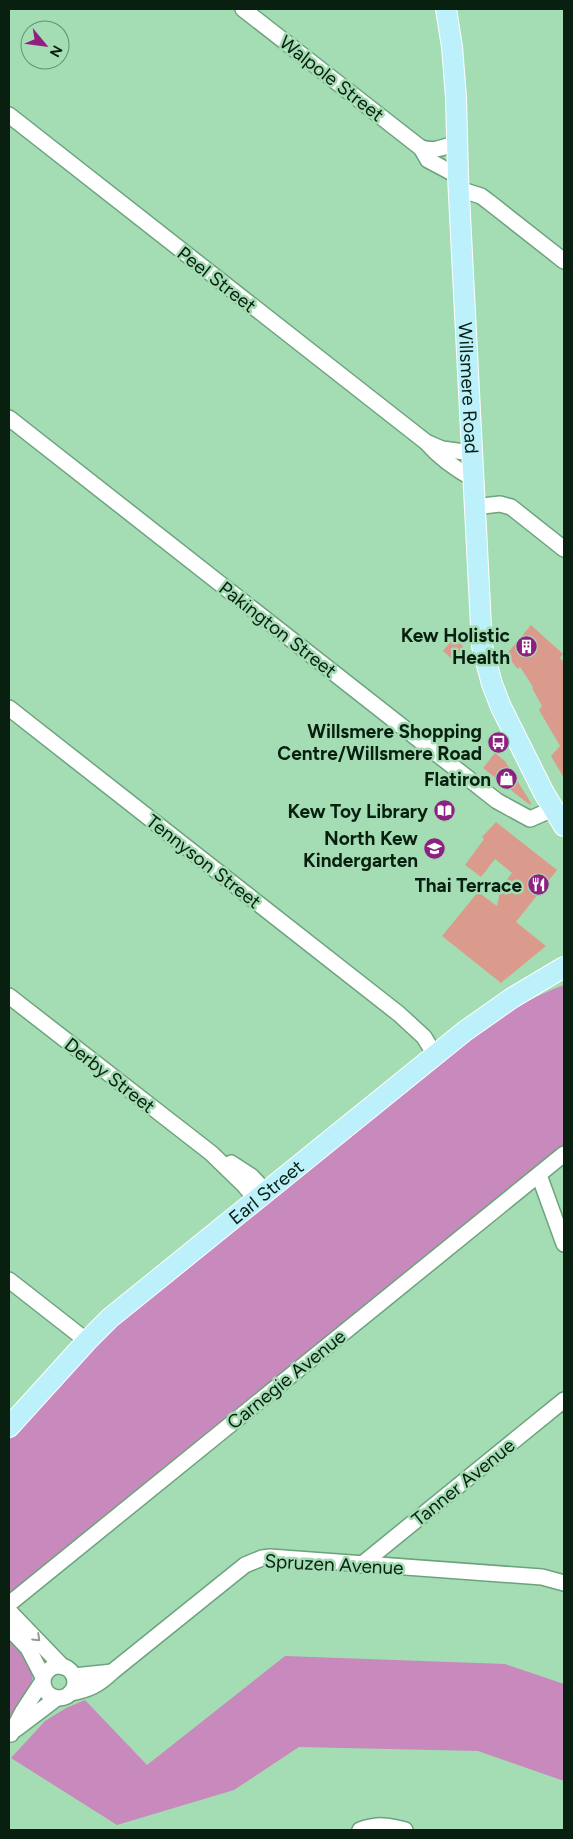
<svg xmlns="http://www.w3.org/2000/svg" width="573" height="1839" font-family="Figtree,sans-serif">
<rect width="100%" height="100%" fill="#a4ddb4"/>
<!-- green -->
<g fill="#c889bc">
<path d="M564,985v161l-555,447v-153l73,-81 32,-32 341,-277 68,-47 28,-13z"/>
<path d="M9,1634c37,38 26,49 0,89z"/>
<path d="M285,1656l220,8 59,20v97l-86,-30 -179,-4 -65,43 -117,35 -106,-67 34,-37 21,-13 19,-8 62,65z"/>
</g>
<!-- building -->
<g fill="#db9b8c">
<path d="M531,625l32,29 -3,4 4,4v116l-13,-22 9,-10 -21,-36 3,-4 -10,-18 1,-1 -13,-20 -2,2 -12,-14z"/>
<path d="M458,632l5,16 -10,12 -10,-9z"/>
<path d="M495,753l10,8 26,42 -1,2 -47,-37z"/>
<path d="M496,822l61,48 -41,52 30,24 -45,37 -59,-47 36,-44 19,14 4,-19 11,-14 -17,-14 -14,18 -16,-12 19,-26 -2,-2z"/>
</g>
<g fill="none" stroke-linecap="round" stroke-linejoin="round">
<defs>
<g id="minor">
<path d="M243,9l178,139 7,12 30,16"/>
<path d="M9,115l417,327c15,17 29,27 48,37"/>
<path d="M421,148c14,4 23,-1 36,-5"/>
<path d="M459,189l22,7 8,6 75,59"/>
<path d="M9,418l488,383 33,18 23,-10"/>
<path d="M428,443l14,6 30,4"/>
<path d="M474,507l26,-3 11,3 53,42"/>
<path d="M9,708l390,306 25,23 11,18"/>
<path d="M9,996l202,157 33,32 12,15"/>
<path d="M231,1163l20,13 15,16"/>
<path d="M539,1175l25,69"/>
<path d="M9,1280l78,61"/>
<path d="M361,1565l203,-165"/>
<path d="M9,1604l555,-450"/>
<path d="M9,1611l54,56"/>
<path d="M9,1628l19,20 15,29"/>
<circle cx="59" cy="1682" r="16"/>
<path d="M74,1676l38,-4"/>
<path d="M70,1693c18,-3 29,-8 42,-21l133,-107 17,-7 8,-1 272,20 22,6"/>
<path d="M16,1729l41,-31"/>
<path d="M11,1734l12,-23 19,-29"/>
<path d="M360,1830c17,-6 28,-5 45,0"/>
</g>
<g id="major">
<path id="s1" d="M446,9l6,38 4,50 2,79 24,470 10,38 9,23 43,86 20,33"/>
<path id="s2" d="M9,1427l78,-86 23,-23 355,-287 47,-33 52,-31"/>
</g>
</defs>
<!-- minor casing -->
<use href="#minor" stroke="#6ca37d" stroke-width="18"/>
<!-- major casing -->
<use href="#major" stroke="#fff" stroke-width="22"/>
<!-- minor -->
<use href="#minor" stroke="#fff" stroke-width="15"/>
<!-- major -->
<use href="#major" stroke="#bcf0fb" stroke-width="20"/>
</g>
<!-- one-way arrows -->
<defs><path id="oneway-chevron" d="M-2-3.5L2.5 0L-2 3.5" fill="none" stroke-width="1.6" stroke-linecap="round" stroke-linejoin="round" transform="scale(1.25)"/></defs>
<use stroke="#909b94" href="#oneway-chevron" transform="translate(37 1638) rotate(44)"/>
<!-- icons -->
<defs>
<symbol id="building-disc" viewBox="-11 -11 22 22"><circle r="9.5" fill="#8f2082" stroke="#a4ddb4"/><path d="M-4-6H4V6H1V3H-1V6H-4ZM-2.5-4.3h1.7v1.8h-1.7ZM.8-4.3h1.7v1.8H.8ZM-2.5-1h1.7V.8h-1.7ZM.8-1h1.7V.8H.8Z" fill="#fff"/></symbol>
<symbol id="bus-disc" viewBox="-11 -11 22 22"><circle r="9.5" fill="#8f2082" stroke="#a4ddb4"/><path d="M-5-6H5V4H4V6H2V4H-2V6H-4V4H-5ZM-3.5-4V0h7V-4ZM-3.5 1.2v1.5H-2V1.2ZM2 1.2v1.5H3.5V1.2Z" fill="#fff"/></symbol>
<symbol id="shop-disc" viewBox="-11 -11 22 22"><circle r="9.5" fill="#8f2082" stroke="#a4ddb4"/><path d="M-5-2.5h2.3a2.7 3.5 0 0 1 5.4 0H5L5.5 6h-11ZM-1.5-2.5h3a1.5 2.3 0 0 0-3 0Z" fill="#fff"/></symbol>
<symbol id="library-disc" viewBox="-11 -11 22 22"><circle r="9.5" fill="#8f2082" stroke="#a4ddb4"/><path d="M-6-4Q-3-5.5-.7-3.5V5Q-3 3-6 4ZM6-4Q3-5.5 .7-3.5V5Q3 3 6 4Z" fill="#fff"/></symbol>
<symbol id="school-disc" viewBox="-11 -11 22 22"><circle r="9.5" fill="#8f2082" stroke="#a4ddb4"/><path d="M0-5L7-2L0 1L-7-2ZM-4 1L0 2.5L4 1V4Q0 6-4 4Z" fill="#fff"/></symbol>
<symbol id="restaurant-disc" viewBox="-11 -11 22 22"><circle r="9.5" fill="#8f2082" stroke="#a4ddb4"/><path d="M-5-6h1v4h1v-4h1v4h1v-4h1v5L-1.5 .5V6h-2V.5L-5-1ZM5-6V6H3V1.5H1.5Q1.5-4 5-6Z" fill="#fff"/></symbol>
</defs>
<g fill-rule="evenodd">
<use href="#building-disc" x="514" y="634" width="25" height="25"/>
<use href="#bus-disc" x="486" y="730" width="25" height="25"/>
<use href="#shop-disc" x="494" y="766" width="25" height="25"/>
<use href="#library-disc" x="432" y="798" width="25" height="25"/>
<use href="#school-disc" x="422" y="836" width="25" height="25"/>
<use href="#restaurant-disc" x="526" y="872" width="25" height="25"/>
</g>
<g text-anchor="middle" stroke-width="5" stroke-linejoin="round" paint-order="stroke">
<!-- street labels -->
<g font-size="19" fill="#092011" stroke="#a4ddb4">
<text transform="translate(332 78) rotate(38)" y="7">Walpole Street</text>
<text transform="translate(217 279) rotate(38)" y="7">Peel Street</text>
<text dy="7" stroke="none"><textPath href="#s1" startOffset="380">Willsmere Road</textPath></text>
<text transform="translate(278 629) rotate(38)" y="7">Pakington Street</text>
<text transform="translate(204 861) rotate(38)" y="7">Tennyson Street</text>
<text transform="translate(110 1075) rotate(38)" y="7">Derby Street</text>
<text dy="7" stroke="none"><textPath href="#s2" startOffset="349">Earl Street</textPath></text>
<text transform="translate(286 1379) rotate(-39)" y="7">Carnegie Avenue</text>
<text transform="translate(463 1482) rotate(-39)" y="7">Tanner Avenue</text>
<text transform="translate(334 1564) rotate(3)" y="7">Spruzen Avenue</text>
</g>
<!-- poi labels -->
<g font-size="19" font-weight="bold" fill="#092011" stroke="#a4ddb4" text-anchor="end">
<text x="510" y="642">Kew Holistic<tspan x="510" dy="22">Health</tspan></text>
<text x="482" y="738">Willsmere Shopping<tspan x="482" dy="22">Centre/Willsmere Road</tspan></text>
<text x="491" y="786">Flatiron</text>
<text x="428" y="818">Kew Toy Library</text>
<text x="418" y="845">North Kew<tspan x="418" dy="22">Kindergarten</tspan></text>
<text x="522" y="892">Thai Terrace</text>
</g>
</g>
<!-- border -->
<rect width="573" height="1839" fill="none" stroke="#092011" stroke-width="20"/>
<!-- north arrow -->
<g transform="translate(45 45) rotate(119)"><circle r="24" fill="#a4ddb4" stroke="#669173"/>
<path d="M0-4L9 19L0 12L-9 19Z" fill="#8f2082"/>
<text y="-8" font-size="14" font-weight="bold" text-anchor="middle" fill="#092011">N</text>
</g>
</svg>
